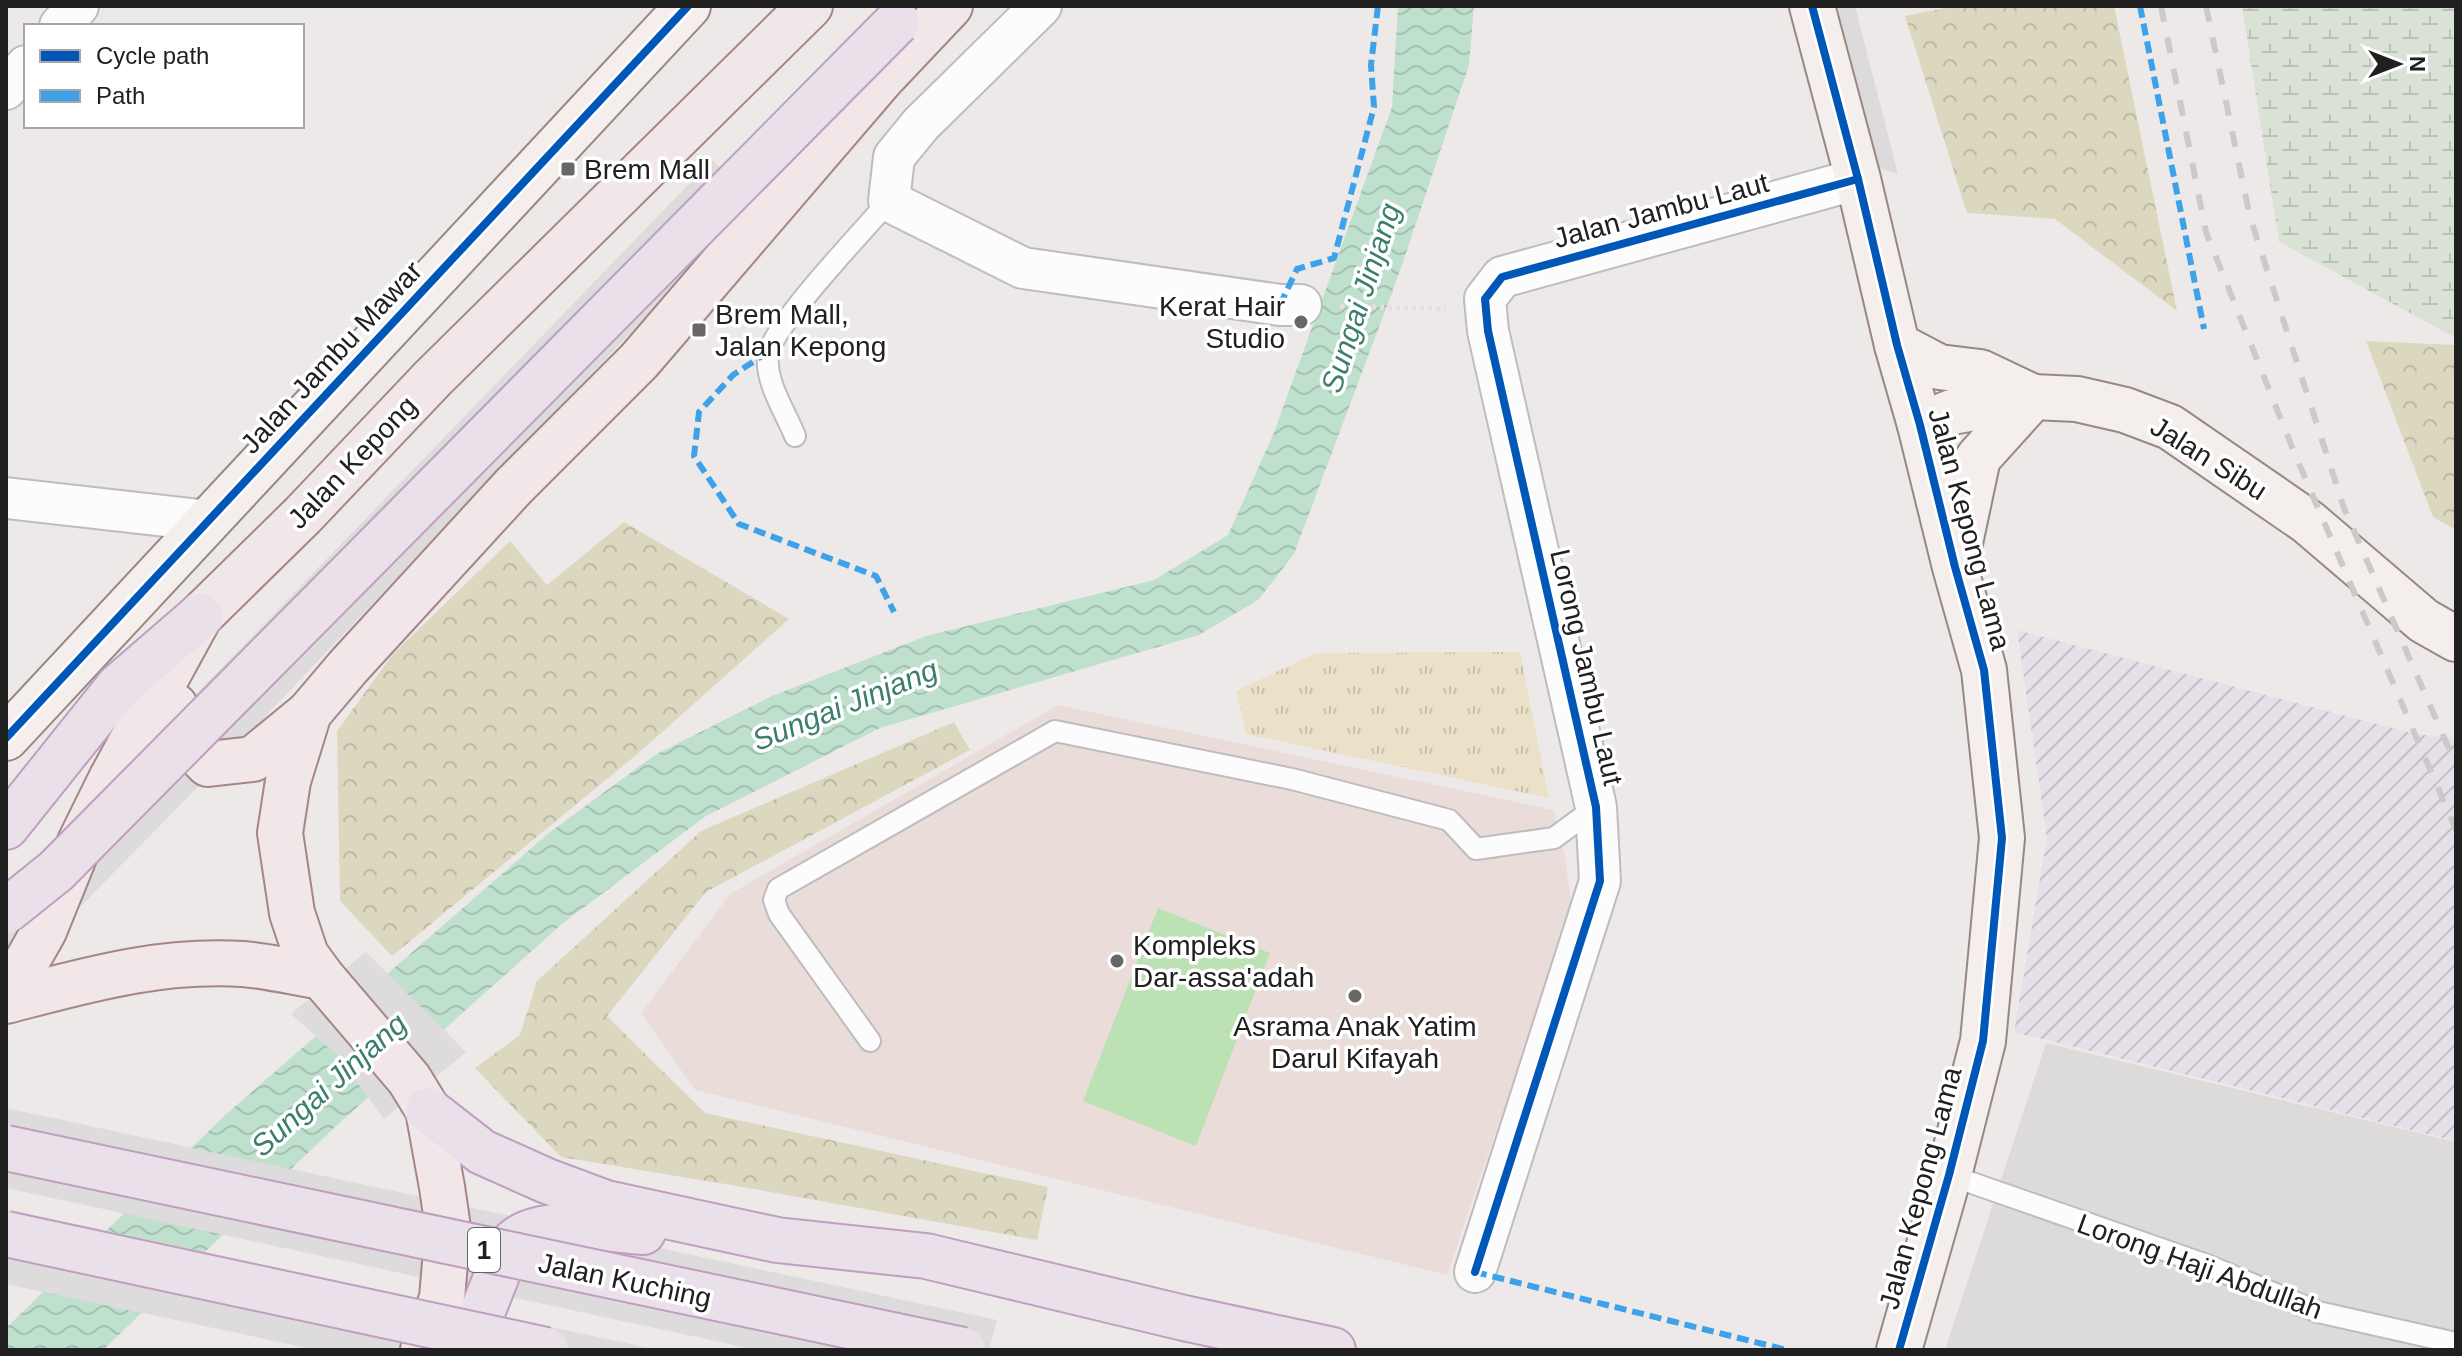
<svg xmlns="http://www.w3.org/2000/svg" width="2462" height="1356" font-family="Arial,sans-serif">
<defs>
<pattern id="industrial-furrows" width="10" height="10" patternUnits="userSpaceOnUse" patternTransform="scale(2)"><rect width="10" height="10" fill="#e6e0e9"/><path d="M-1 1l2-2M0 10L10 0M9 11l2-2" fill="none" stroke="#c5c0c8"/></pattern>
<pattern id="grass-tufts" width="24" height="20" patternUnits="userSpaceOnUse" patternTransform="scale(2)"><rect width="24" height="20" fill="#ebe1c9"/><path d="M3 7l-1-3M5 7V3M7 7l1-3M15 17l-1-3M17 17v-4M19 17l1-3" fill="none" stroke="#c9c1ac"/></pattern>
<pattern id="forest-crowns" width="20" height="18" patternUnits="userSpaceOnUse" patternTransform="scale(2)"><rect width="20" height="18" fill="#dcd8bf"/><path d="M2 6a3 3 0 1 1 6 0M12 15a3 3 0 1 1 6 0" fill="none" stroke="#bcb9a4"/></pattern>
<pattern id="wetland-marsh" width="20" height="14" patternUnits="userSpaceOnUse" patternTransform="scale(2)"><rect width="20" height="14" fill="#dae2d5"/><path d="M1 5h8M5 5V1M11 12h8M15 12V8" fill="none" stroke="#bbc2b7"/></pattern>
<pattern id="water-waves" width="16" height="10" patternUnits="userSpaceOnUse" patternTransform="scale(2)"><rect width="16" height="10" fill="#bee0cd"/><path d="M0 5q4-4 8 0t8 0" fill="none" stroke="#a3c0b0"/></pattern>
</defs>
<rect width="100%" height="100%" fill="#eee9e9"/>
<!-- residential -->
<path fill="#dddada" d="M2046,1043l410,99v208h-511z"/>
<!-- industrial -->
<path fill="url(#industrial-furrows)" d="M2017,630l398,104 41,4v403l-442,-109 33,-194z"/>
<!-- education -->
<path fill="#eaddd9" d="M1058,705l496,105 11,46 7,54 -125,365 -752,-185 -54,-77 89,-119z"/>
<!-- religious -->
<path fill="#dcdada" d="M1830,6h25l43,168 -25,-8z"/>
<!-- grass -->
<path fill="url(#grass-tufts)" d="M1520,652l29,146 -303,-64 -10,-43 80,-38z"/>
<!-- forest -->
<g fill="url(#forest-crowns)">
<path d="M1955,6h159l63,305 -122,-92 -88,-6 -62,-197z"/>
<path d="M2366,341l90,4v185l-23,-13z"/>
<path d="M624,522l165,97 -148,132 -249,205 -52,-55 -3,-170 56,-77 117,-113 37,44z"/>
<path d="M954,722l16,28 -264,142 -99,124 98,97 343,74 -11,53 -294,-53 -182,-30 -86,-89 45,-33 17,-54 164,-150z"/>
</g>
<!-- wetland -->
<path fill="url(#wetland-marsh)" d="M2242,6h214v332l-177,-96z"/>
<!-- pitch -->
<path fill="#bce1b4" d="M1158,908l112,45 -74,193 -113,-45z"/>
<!-- water -->
<path fill="url(#water-waves)" d="M1398,6h76l-5,59 -69,206 -106,283 -36,46 -59,35 -319,93 -174,88 -143,107 -228,204 -232,223h-97v-22l216,-210 328,-286 105,-77 117,-59 154,-60 228,-56 74,-45 45,-100 119,-328z"/>
<!-- pier -->
<g fill="#dddbdb">
<path d="M712,160l43,42 -557,585 -115,117 -77,64v-77z"/>
<path d="M366,952l100,100 -82,67 -46,-63 -47,-42z"/>
<path d="M6,1108l991,212 -8,30h-232l-751,-162z"/>
<path d="M6,1209l652,141h-341l-311,-66z"/>
</g>
<g fill="none" stroke-linecap="round" stroke-linejoin="round">
<defs>
<g id="lane">
<path d="M795,436c-10,-25 -30,-54 -27,-81 3,-28 98,-127 121,-154"/>
<path d="M870,1041l-91,-127 -5,-14 4,-11 277,-158 237,48 157,41 27,29 78,-11 42,-31"/>
<path d="M1949,1175l258,90 111,47 138,31"/>
</g>
<g id="street">
<path d="M1041,6l-120,118 -27,33 -5,44 134,67 257,37h21"/>
<path d="M60,26l18,-20"/>
<path d="M6,89l20,-23"/>
<path d="M6,498l203,23"/>
<path d="M1475,1272l125,-391 -4,-74 -108,-476 -3,-32 17,-22 356,-98"/>
</g>
<g id="secondary">
<path d="M1812,6l46,173 39,166 23,80 35,142 29,103 18,168 -19,203 -34,134 -50,175"/>
<path d="M1897,345l42,22 41,5 53,25"/>
<path d="M1920,425l32,-13 81,-15 44,2 48,11 45,17 138,95 116,99 32,18"/>
<path d="M1957,557l21,-99 55,-61"/>
<path d="M6,738l682,-732"/>
</g>
<g id="primary">
<path d="M175,706l-1,24 34,34 45,-5 56,-46"/>
<path d="M6,998l38,-67 36,-89 31,-63 89,-163 103,-101 130,-137 377,-372"/>
<path d="M6,1001c81,-21 152,-42 237,-37 26,2 53,9 79,13"/>
<path d="M423,1350l19,-52 6,-70 -6,-41 -14,-77 -19,-31 -87,-102 -16,-22 -14,-42 -12,-80 8,-52 21,-68 39,-46 165,-180 126,-126 242,-282 69,-73"/>
</g>
<g id="highway">
<path d="M6,827l112,-140 82,-71"/>
<path d="M428,1110l54,42 65,29 59,22 171,37 149,16 258,62 149,32"/>
<path d="M472,1350c3,-23 13,-44 21,-65 5,-12 10,-29 18,-40 25,-30 98,-15 132,-13"/>
</g>
</defs>
<!-- lane casing -->
<use href="#lane" stroke="#bebcbc" stroke-width="24"/>
<!-- street casing -->
<use href="#street" stroke="#bebcbc" stroke-width="44"/>
<!-- secondary casing -->
<use href="#secondary" stroke="#988881" stroke-width="48"/>
<!-- primary casing -->
<use href="#primary" stroke="#a48588" stroke-width="48"/>
<!-- highway casing -->
<use href="#highway" stroke="#bf9fc0" stroke-width="48"/>
<!-- path -->
<path stroke="#ebdbe4" stroke-width="5" stroke-dasharray="4 4" stroke-linecap="butt" d="M1340,306l106,3"/>
<!-- lane -->
<use href="#lane" stroke="#fcfcfc" stroke-width="20"/>
<!-- street -->
<use href="#street" stroke="#fcfcfc" stroke-width="40"/>
<!-- secondary -->
<use href="#secondary" stroke="#f4eeec" stroke-width="44"/>
<!-- primary -->
<use href="#primary" stroke="#f1e6e8" stroke-width="44"/>
<!-- highway -->
<use href="#highway" stroke="#eae0e9" stroke-width="44"/>
<!-- rail -->
<g stroke="#cbcaca" stroke-width="6" stroke-dasharray="16 16" stroke-linecap="butt">
<path d="M2161,6l45,226 88,220 162,378"/>
<path d="M2206,6l44,211 94,291 112,257"/>
</g>
<defs>
<g id="highway-bridge">
<path d="M6,911l50,-40 841,-849"/>
<path d="M6,1148l957,202"/>
<path d="M6,1234l540,116"/>
</g>
</defs>
<!-- highway-bridge casing -->
<use href="#highway-bridge" stroke="#bf9fc0" stroke-width="48" stroke-linecap="butt"/>
<!-- highway-bridge -->
<use href="#highway-bridge" stroke="#eae0e9" stroke-width="44"/>
<!-- quiet -->
<g stroke="#3da2ea" stroke-width="6" stroke-dasharray="12 6" stroke-linecap="butt">
<path d="M2140,6l64,323"/>
<path d="M1280,305l17,-36 37,-11 40,-151 -3,-42 7,-59"/>
<path d="M768,352l-35,23 -34,37 -5,44 45,68 137,52 18,36"/>
<path d="M1475,1272l312,78"/>
</g>
<defs>
<g id="cycleway">
<path d="M1812,6l46,173 39,166 23,80 35,142 29,103 18,168 -19,203 -34,134 -50,175"/>
<path d="M6,738l682,-732"/>
<path d="M1475,1272l125,-391 -4,-74 -108,-476 -3,-32 17,-22 356,-98"/>
</g>
</defs>
<!-- cycleway casing -->
<use href="#cycleway" stroke="#fff" stroke-width="13"/>
<!-- cycleway -->
<use href="#cycleway" stroke="#0057b8" stroke-width="8"/>
</g>
<!-- markers -->
<g fill="#686666" stroke="#fff" stroke-width="3">
<rect x="560" y="161" width="16" height="16" rx="4"/>
<circle cx="1301" cy="322" r="8"/>
<rect x="691" y="322" width="16" height="16" rx="4"/>
<circle cx="1117" cy="961" r="8"/>
<circle cx="1355" cy="996" r="8"/>
</g>
<g text-anchor="middle" stroke-width="7" stroke-linejoin="round" paint-order="stroke">
<!-- shield labels -->
<rect fill="#fff" stroke="#636363" stroke-width="2" x="468" y="1228" width="32" height="44" rx="6"/>
<g font-size="26" font-weight="bold" fill="#202020">
<text x="484" y="1259">1</text>
</g>
<!-- poi labels -->
<g font-size="28" fill="#202020" stroke="#fff" text-anchor="start">
<text x="584" y="179">Brem Mall</text>
<text x="1285" y="316" text-anchor="end">Kerat Hair<tspan x="1285" dy="32">Studio</tspan></text>
<text x="715" y="324">Brem Mall,<tspan x="715" dy="32">Jalan Kepong</tspan></text>
<text x="1133" y="955">Kompleks<tspan x="1133" dy="32">Dar-assa'adah</tspan></text>
<text x="1355" y="1036" text-anchor="middle">Asrama Anak Yatim<tspan x="1355" dy="32">Darul Kifayah</tspan></text>
</g>
<!-- street labels -->
<g font-size="28" fill="#202020" stroke="#fff">
<text transform="translate(1661 210) rotate(-15)" y="10">Jalan Jambu Laut</text>
<text transform="translate(331 357) rotate(-47)" y="10">Jalan Jambu Mawar</text>
<text transform="translate(2209 458) rotate(32)" y="10">Jalan Sibu</text>
<text transform="translate(352 462) rotate(-46)" y="10">Jalan Kepong</text>
<text transform="translate(1970 529) rotate(75)" y="10">Jalan Kepong Lama</text>
<text transform="translate(1587 667) rotate(77)" y="10">Lorong Jambu Laut</text>
<text transform="translate(1920 1188) rotate(-75)" y="10">Jalan Kepong Lama</text>
<text transform="translate(2200 1266) rotate(20)" y="10">Lorong Haji Abdullah</text>
<text transform="translate(625 1280) rotate(12)" y="10">Jalan Kuching</text>
</g>
<!-- water labels -->
<g font-size="30" font-style="italic" fill="#3c7e6d" stroke="#fff">
<text transform="translate(1361 298) rotate(-72)" y="10">Sungai Jinjang</text>
<text transform="translate(845 705) rotate(-22)" y="10">Sungai Jinjang</text>
<text transform="translate(329 1085) rotate(-42)" y="10">Sungai Jinjang</text>
</g>
</g>
<!-- border -->
<rect width="2462" height="1356" fill="none" stroke="#202020" stroke-width="16"/>
<!-- legend -->
<rect x="24" y="24" width="280" height="104" fill="#ffffff" stroke="#a6a6a6" stroke-width="2"/>
<rect x="40" y="50" width="40" height="12" fill="#0057b8" stroke="#a6a6a6" stroke-width="2"/>
<text x="96" y="64" font-size="24" fill="#202020">Cycle path</text>
<rect x="40" y="90" width="40" height="12" fill="#3da2ea" stroke="#a6a6a6" stroke-width="2"/>
<text x="96" y="104" font-size="24" fill="#202020">Path</text>
<!-- north arrow -->
<g transform="translate(2398 64) rotate(90)" stroke="#ffffff" stroke-width="6" paint-order="stroke">
<path d="M0-6L14 30L0 20L-14 30Z" fill="#202020"/>
<text y="-12" font-size="22" font-weight="bold" text-anchor="middle" fill="#202020">N</text>
</g>
</svg>
